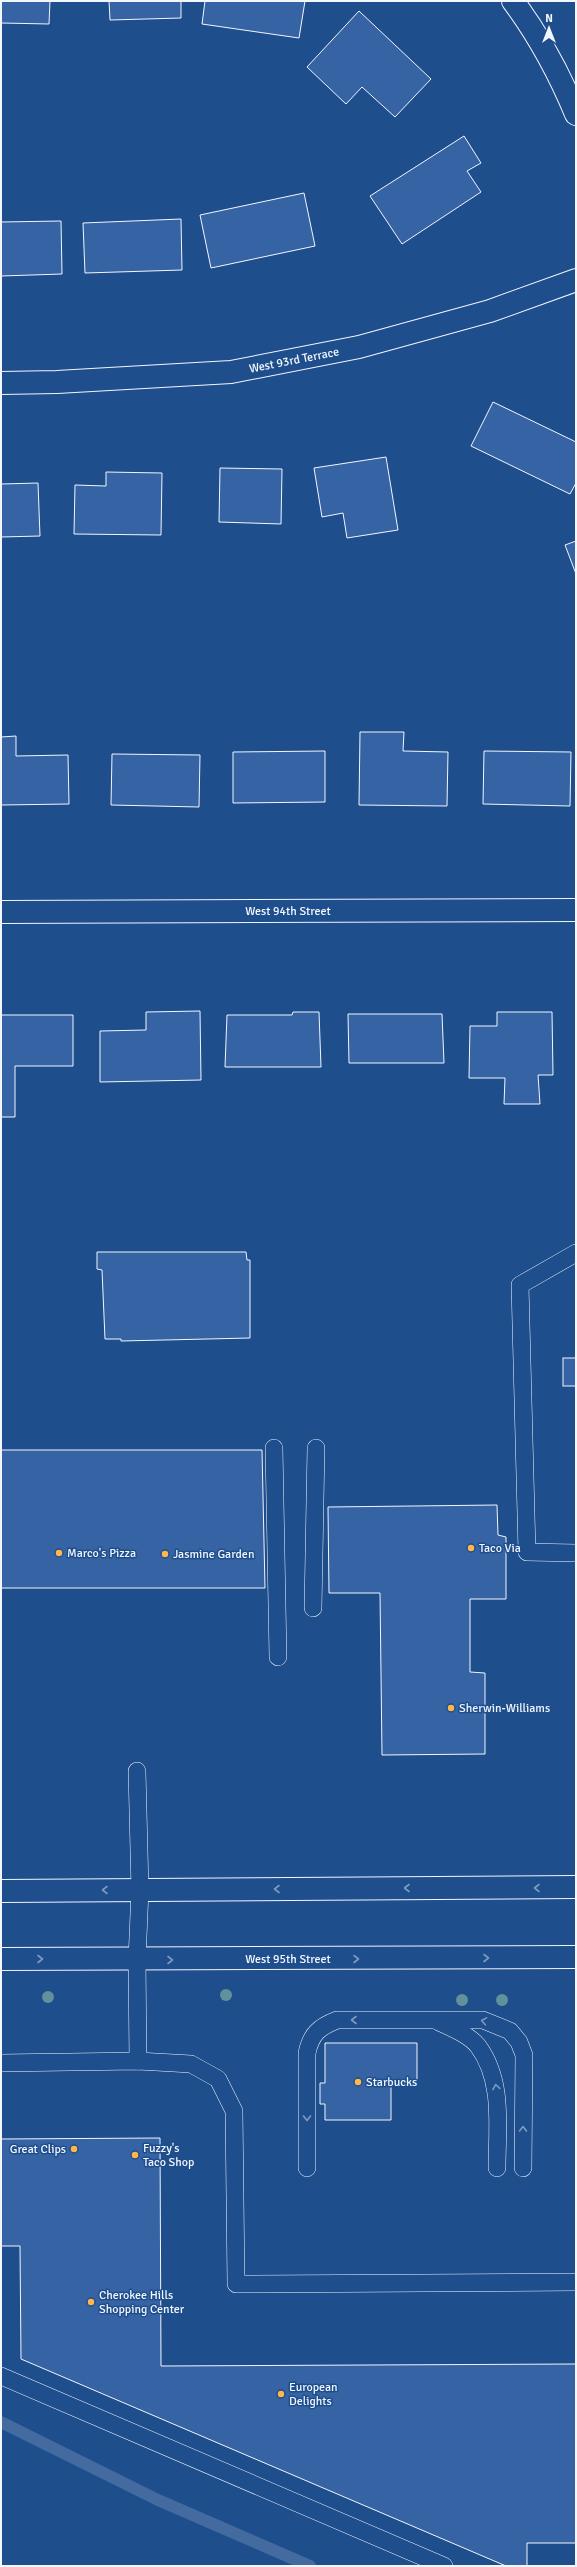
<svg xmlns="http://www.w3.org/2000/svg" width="577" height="2567" font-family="Signika,sans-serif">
<rect width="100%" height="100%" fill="#1f4e8c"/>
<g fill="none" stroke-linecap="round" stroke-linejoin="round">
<!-- stream -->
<path stroke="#446ba0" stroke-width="12" d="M1,2422l157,78 152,66"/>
</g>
<!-- building -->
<g fill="#3563a3" stroke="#f2f6ff">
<path d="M1,1h49l-1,23 -48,-1z"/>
<path d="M109,1h72v17l-71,2z"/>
<path d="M205,1h100l-6,37 -97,-14z"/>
<path d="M359,11l72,68 -36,38 -33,-30 -16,17 -39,-37z"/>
<path d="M464,136l17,27 -14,8 14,21 -79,52 -32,-48z"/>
<path d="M304,193l11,53 -104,22 -11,-53z"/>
<path d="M181,219l1,51 -97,3 -2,-50z"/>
<path d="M61,221l1,53 -61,2v-54z"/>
<path d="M493,402l83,40v41l-6,11 -99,-48z"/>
<path d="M386,457l12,73 -51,8 -4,-25 -21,4 -8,-49z"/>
<path d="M220,468l62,1 -1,55 -62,-2z"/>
<path d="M106,472l56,1 -1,62 -87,-1 1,-49 31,1z"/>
<path d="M38,483l2,53 -39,1v-53z"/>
<path d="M576,541v33l-11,-29z"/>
<path d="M360,732h44l-1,19 45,1 -1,54 -88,-1z"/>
<path d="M16,736v20l52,-1 1,49 -68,1v-68z"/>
<path d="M325,751v51l-92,1v-51z"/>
<path d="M484,751l87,1 -1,54 -87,-2z"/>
<path d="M112,754l88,1 -1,52 -88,-2z"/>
<path d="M200,1011l1,69 -101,2v-51l46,-1v-18z"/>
<path d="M293,1012h26l2,55h-96l2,-52h65z"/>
<path d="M497,1012h55l1,63h-15l2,29h-36l1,-26h-36l1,-52h27z"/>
<path d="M348,1014h94l2,49h-95z"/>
<path d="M1,1015h72v51h-58v51h-14z"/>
<path d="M97,1252h149l1,8h3v78l-129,3v-2h-16l-3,-69 -5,-1z"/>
<rect x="563" y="1358" width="13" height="28"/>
<path d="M1,1450h261l3,138h-264z"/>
<path d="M497,1505l1,30 8,2v62h-36v73l15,1v81l-103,1 -2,-162h-51l-1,-86z"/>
<path d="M325,2043h92v38h-26v39h-66v-16h-5v-21h5z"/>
<path d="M160,2138l1,228 415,-2v179h-49v23h-21l-485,-207 -1,-113h-19v-107z"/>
</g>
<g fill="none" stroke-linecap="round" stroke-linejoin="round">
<defs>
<g id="service">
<path d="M576,1253l-56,32 7,267 49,1"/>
<path d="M274,1448l4,209"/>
<path d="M313,1608l3,-160"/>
<path d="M137,1771l3,119 -3,70 1,101"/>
<path d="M439,2022c13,6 30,13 39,24 26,35 19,81 19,122"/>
<path d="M1,2063l137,-2 53,3 27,15 16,32 2,173 340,-2"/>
<path d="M307,2168v-115c4,-19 12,-26 30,-33h146l27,11 9,11 5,13 -1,113"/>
<path d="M1,2376l443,190"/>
</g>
<g id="minor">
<path d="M513,1c26,35 46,72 63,113"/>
<path d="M1,383l56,-1 174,-10 128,-25 131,-36 86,-31"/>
<path d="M1,912l575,-2"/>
</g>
<g id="primary">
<path d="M1,1891l575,-4"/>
<path d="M1,1959l575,-2"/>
</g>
</defs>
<!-- service casing -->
<use href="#service" stroke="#f2f6ff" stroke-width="18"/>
<!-- minor casing -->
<use href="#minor" stroke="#f2f6ff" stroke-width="24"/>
<!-- primary casing -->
<use href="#primary" stroke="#f2f6ff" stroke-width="24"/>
<!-- service -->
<use href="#service" stroke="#1f4e8c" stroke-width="17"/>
<!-- minor -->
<use href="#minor" stroke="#1f4e8c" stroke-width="22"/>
<!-- primary -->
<use href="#primary" stroke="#1f4e8c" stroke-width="22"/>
</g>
<!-- trees -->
<g fill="#61919a">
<circle cx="226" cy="1995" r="6"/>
<circle cx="48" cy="1997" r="6"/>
<circle cx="462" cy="2000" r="6"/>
<circle cx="502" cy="2000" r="6"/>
</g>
<!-- one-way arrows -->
<defs><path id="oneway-chevron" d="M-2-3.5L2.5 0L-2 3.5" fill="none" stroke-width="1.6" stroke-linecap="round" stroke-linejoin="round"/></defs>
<g stroke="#7e9ac0">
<use href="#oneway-chevron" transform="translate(407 1888) rotate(180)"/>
<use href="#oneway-chevron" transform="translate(537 1888) rotate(180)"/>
<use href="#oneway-chevron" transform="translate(277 1889) rotate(180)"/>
<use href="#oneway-chevron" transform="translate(105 1890) rotate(180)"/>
<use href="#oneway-chevron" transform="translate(486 1958)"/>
<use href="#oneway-chevron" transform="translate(40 1959)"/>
<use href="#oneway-chevron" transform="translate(356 1959)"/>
<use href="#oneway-chevron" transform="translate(170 1960)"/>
<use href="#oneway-chevron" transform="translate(354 2020) rotate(180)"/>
<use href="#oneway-chevron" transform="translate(484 2021) rotate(-170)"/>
<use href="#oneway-chevron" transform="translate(496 2087) rotate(-99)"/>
<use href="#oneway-chevron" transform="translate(307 2118) rotate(90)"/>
<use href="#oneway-chevron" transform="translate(523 2129) rotate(-89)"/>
</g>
<!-- markers -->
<g fill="#ffb74d" stroke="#1f4e8c" stroke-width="1.5">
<circle cx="471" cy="1548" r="4"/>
<circle cx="59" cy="1553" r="4"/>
<circle cx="165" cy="1554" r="4"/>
<circle cx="451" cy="1708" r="4"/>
<circle cx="358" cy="2082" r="4"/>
<circle cx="74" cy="2149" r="4"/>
<circle cx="135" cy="2155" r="4"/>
<circle cx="91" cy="2302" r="4"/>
<circle cx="281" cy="2394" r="4"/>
</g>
<g text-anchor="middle" stroke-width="3" stroke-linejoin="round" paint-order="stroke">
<!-- street labels -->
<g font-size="12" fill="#f2f6ff" stroke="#1f4e8c">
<text transform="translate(294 360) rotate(-11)" y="4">West 93rd Terrace</text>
<text x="288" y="915">West 94th Street</text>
<text x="288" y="1963">West 95th Street</text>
</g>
<!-- poi labels -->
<g font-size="12" fill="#f2f6ff" stroke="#1f4e8c" text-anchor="start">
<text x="479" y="1552">Taco Via</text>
<text x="67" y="1557">Marco's Pizza</text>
<text x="173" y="1558">Jasmine Garden</text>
<text x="459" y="1712">Sherwin-Williams</text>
<text x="366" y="2086">Starbucks</text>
<text x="143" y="2152">Fuzzy's<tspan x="143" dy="14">Taco Shop</tspan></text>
<text x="66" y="2153" text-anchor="end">Great Clips</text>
<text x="99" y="2299">Cherokee Hills<tspan x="99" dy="14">Shopping Center</tspan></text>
<text x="289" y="2391">European<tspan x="289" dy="14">Delights</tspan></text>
</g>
</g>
<!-- border -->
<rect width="577" height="2567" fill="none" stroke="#f2f6ff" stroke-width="4"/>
<!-- north arrow -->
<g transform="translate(549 28)" stroke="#1f4e8c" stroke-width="3" paint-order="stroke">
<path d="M0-3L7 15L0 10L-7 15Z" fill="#f2f6ff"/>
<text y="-6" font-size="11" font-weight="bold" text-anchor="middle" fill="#f2f6ff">N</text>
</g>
</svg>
